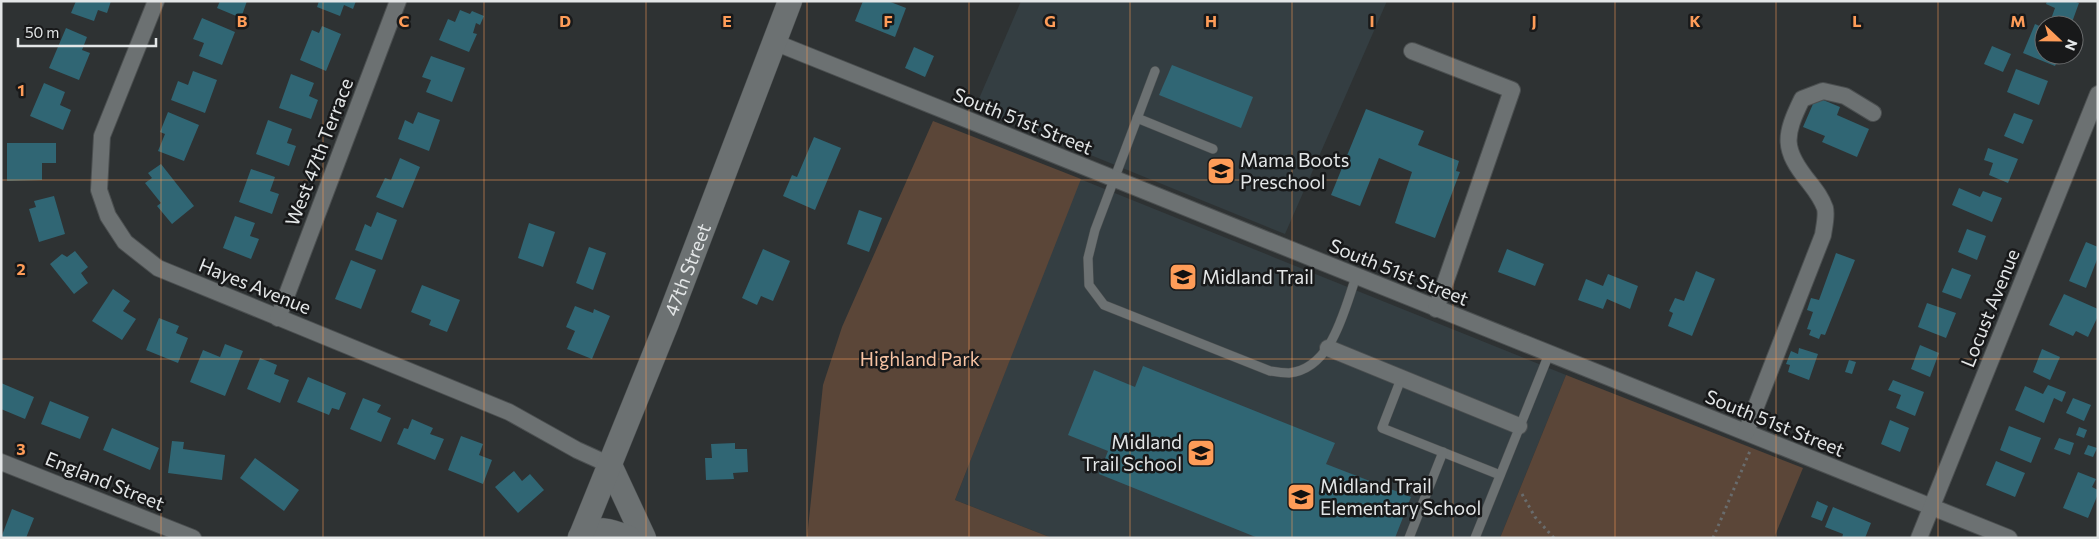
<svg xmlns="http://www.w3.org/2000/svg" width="2099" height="539" font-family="Commissioner,sans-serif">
<rect width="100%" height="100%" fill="#2e3233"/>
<!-- built -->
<g fill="#343e42">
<path d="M1021,1h366l-102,233 -310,-126z"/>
<path d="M1080,179l486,196 -66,163h-448l-97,-38z"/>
</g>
<!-- green -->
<g fill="#5b4638">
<path d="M933,121l148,58 -126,321 97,38h-245l16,-153 19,-58z"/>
<path d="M1566,375l237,93 -29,70h-274z"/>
</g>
<!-- building -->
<g fill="#306674">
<path d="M76,1h35l-4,12 -9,-3 -4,11 -23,-8z"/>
<path d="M220,1h27l-6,17 -24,-10z"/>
<path d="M319,1h37l-3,8 -9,-4 -4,11 -23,-9z"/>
<path d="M863,1h25l18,7 -11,29 -40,-16z"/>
<path d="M2047,1h26l6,2 -8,22h-6l-14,-6 4,-11 -9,-4z"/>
<path d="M460,10l10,4 2,-3 12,5 -4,9 -4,-2 -3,10 4,1 -8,18 -30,-12 9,-21 7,3z"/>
<path d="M202,18l33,14 -13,33 -23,-9 5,-13 -11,-4z"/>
<path d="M2035,24l9,4v27h16l-5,11 -32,-13z"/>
<path d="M322,26l19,8 -15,37 -26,-11 12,-30 7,3z"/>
<path d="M66,28l21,9 -5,13 8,3 -11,27 -30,-12z"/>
<path d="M1992,46l19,8 -8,18 -19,-8z"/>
<path d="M914,47l20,9 -9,21 -20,-9z"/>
<path d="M431,56l34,12 -13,34 -26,-10 5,-12 -9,-3z"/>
<path d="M1172,65l81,32 -12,31 -82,-33z"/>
<path d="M2016,69l32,12 -9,24 -32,-13z"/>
<path d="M193,71l24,9 -12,33 -34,-13 7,-19 10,4z"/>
<path d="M291,74l23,9 -5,13 9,4 -7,19 -32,-11z"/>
<path d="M44,83l21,9 -5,13 11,5 -8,20 -33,-14z"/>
<path d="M1816,97l24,10 -3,8 32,14 -12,28 -35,-15 3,-6 -22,-9z"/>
<path d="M1366,109l58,22 -6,14 41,16 -3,10 4,1 -25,66 -40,-15 17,-51 -33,-14 -19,48 -29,-11z"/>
<path d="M168,112l31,13 -15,36 -26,-10 7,-17 -5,-2z"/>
<path d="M418,112l22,8 -11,31 -31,-12 7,-19 8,4z"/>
<path d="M2014,113l19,7 -10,24 -19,-8z"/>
<path d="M268,120l24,9 -5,14 9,3 -7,20 -33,-12z"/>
<path d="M814,137l27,11 -26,62 -32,-14 9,-21 5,2z"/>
<path d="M7,143h49v20h-14v17l-35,1z"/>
<path d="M1988,148l30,11 -10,24 -19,-8 4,-12 -9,-3z"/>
<path d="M400,158l20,9 -17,41 -27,-11 9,-19 6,2z"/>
<path d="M161,164l33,42 -22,18 -15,-18 4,-3 -16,-20 7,-5 -4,-5z"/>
<path d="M251,169l24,8 -5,14 9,3 -7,20 -33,-12z"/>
<path d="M1959,188l21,9 3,-6 19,7 -10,24 -40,-17z"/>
<path d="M54,196l11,38 -26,8 -10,-33 7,-2 -2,-6z"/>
<path d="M859,210l23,8 -13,34 -22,-8z"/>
<path d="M377,212l20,8 -15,40 -27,-10 10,-26 6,3z"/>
<path d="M235,216l20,7 -5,13 9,3 -8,20 -28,-11z"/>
<path d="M529,223l26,9 -12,35 -25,-9z"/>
<path d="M1967,229l19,7 -9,24 -19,-8z"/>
<path d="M2086,242l12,5v10l-12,31 -17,-7z"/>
<path d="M589,247l17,6 -13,37 -17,-7z"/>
<path d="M763,249l27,12 -17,40 -12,-5 -4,9 -15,-7z"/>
<path d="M1507,249l37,15 -9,22 -37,-14z"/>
<path d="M75,251l13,16 -7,6 7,10 -14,11 -24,-30 12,-10 5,3z"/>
<path d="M1836,253l19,7 -30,75 -4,-1 -2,5 -10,-4 2,-5 -4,-1 6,-17 -6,-2 4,-12 8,2z"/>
<path d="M351,260l25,10 -15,39 -26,-10z"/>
<path d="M1952,268l19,7 -10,24 -19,-7z"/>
<path d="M1696,271l19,8 -23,57 -24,-10 5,-13 -4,-2 6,-13 9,3z"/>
<path d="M1608,274l30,12 -8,23 -23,-10 -4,10 -25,-9 8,-21 17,7z"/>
<path d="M422,285l38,15 -13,32 -18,-7 2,-5 -20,-8z"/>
<path d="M113,289l17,12 -7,10 13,8 -14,21 -30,-19z"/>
<path d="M2064,294l34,15v7l-10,21 -12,-6 -3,5 -24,-11z"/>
<path d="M1927,303l29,10 -10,25 -28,-11z"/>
<path d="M575,306l18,7 1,-4 16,7 -18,43 -25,-10 8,-18 -9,-4z"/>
<path d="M159,318l20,8 -3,7 12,5 -10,25 -32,-13z"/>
<path d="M225,344l18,7 -18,45 -35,-14 13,-32 17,7z"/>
<path d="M1920,345l19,8 -9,24 -19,-8z"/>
<path d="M1799,348l19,6 -9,26 -21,-8 2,-7 -4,-1 5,-13 7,3z"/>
<path d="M2042,349l18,8 -10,23 -17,-8z"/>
<path d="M260,358l17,7 -3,9 15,6 -9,23 -33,-14z"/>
<path d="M1849,360l7,2 -4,12 -7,-2z"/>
<path d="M1143,366l192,77 -9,21 85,33 -16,41h-137l-159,-64 9,-23 -40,-16 26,-65 41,17z"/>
<path d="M308,377l38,16 -7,17 -7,-2 -3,7 -32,-13z"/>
<path d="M1893,380l31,12 -9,24 -19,-8 5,-13 -13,-5z"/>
<path d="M1,383l33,14 -9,22 -24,-10z"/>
<path d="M2048,385l18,7 -4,10 -8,-4 -10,25 -29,-13 10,-24 18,8z"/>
<path d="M363,398l18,7 -4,7 14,6 -10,24 -31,-13z"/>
<path d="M2073,398l18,7 -7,16 -18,-8z"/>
<path d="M50,401l39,16 -9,22 -39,-15z"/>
<path d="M412,419l21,9 -3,6 14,5 -9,21 -38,-16 7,-16 4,1z"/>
<path d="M1890,420l19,8 -9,24 -19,-8z"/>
<path d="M2009,426l32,12 -10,25 -31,-13z"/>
<path d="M2079,427l8,3 -3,8 -8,-3z"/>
<path d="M112,428l47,20 -9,22 -47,-20z"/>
<path d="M461,436l22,8 -4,11 13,5 -9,24 -35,-14z"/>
<path d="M2059,438l15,5 -4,12 -16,-6z"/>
<path d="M172,441l12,1 -1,7 42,6 -3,25 -54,-7z"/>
<path d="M735,443v6h12l1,23 -15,1 1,6 -28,1 -1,-22h7l-1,-14z"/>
<path d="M2088,445l9,3 -4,9 -9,-3z"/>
<path d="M255,458l44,32 -15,21 -44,-33z"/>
<path d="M1996,461l29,12 -10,24 -29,-12z"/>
<path d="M514,471l8,10 8,-7 14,16 -26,23 -23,-26z"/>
<path d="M2078,472l18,7 -4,8 6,3v4l-10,24 -25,-10z"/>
<path d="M1817,501l11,5 -6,15 -11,-4z"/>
<path d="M1833,507l38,16 -6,15h-23l1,-4 -18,-7z"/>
<path d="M12,509l22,9 -8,20h-25z"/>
</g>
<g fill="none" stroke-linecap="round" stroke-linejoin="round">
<defs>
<g id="lane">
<path d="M1155,71l-60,159 -7,28 1,27 15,20 166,66c6,1 13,2 19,2 43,-4 55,-63 67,-96"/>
<path d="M1137,118l76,31"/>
<path d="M1401,379l-19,49 118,47"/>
<path d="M1409,538l34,-86"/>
<path d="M1475,538l74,-184"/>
</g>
<g id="street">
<path d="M156,1l-54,135 -3,54 9,26 17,26 33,26 351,144 68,38 33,15"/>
<path d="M774,42l1235,496"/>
<path d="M1412,51l100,39 -76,219"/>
<path d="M278,318l120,-317"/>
<path d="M1328,348l191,78"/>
<path d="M1746,432l77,-197c1,-8 4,-19 2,-27 -4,-11 -9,-17 -16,-26 -27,-33 -25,-46 -7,-83l21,-8 22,5 28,17"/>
<path d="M1,462l192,76"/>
<path d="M1919,538l179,-444"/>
</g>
<g id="secondary">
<path d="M610,465l34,73"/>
<path d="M580,537c21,-10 28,-8 49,1"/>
<path id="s1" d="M580,538l87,-215 123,-322"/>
</g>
</defs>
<!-- lane casing -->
<use href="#lane" stroke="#4b4f50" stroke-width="10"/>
<!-- street casing -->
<use href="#street" stroke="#4b4f50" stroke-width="18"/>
<!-- secondary casing -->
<use href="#secondary" stroke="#4b4f50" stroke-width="25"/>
<!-- path -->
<g stroke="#696c6d" stroke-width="3" stroke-dasharray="2.5 4" stroke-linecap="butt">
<path d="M1522,494l13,23 19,21"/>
<path d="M1713,538l37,-87"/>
</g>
<!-- lane -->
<use href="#lane" stroke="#6c7172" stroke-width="9"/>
<!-- street -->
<use href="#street" stroke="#6c7172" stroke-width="16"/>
<!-- secondary -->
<use href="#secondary" stroke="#6c7172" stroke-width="24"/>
</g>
<!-- grid -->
<path fill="none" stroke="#fe9c58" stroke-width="1" stroke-opacity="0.55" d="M161,1v537M323,1v537M484,1v537M646,1v537M807,1v537M969,1v537M1130,1v537M1292,1v537M1453,1v537M1615,1v537M1776,1v537M1938,1v537M1,180h2097M1,359h2097"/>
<!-- icons -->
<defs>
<symbol id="school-square" viewBox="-11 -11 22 22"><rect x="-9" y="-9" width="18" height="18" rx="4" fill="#fe9c58" stroke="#18191a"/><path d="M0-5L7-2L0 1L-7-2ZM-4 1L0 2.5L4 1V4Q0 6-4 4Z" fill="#111"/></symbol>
</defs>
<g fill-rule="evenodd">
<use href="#school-square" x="1205" y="155" width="32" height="32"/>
<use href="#school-square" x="1167" y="261" width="32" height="32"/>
<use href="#school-square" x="1185" y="437" width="32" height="32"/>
<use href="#school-square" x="1285" y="481" width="32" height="32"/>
</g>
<g text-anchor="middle" stroke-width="5" stroke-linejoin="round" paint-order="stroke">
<!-- street labels -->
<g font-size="19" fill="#e3e6e7" stroke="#18191a">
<text transform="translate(1023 121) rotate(22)" y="7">South 51st Street</text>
<text transform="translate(319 152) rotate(-69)" y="7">West 47th Terrace</text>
<text dy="7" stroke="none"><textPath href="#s1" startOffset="289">47th Street</textPath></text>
<text transform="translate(1399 272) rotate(22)" y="7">South 51st Street</text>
<text transform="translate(255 286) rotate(22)" y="7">Hayes Avenue</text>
<text transform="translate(1990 308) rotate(-68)" y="7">Locust Avenue</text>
<text transform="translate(1775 423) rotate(22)" y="7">South 51st Street</text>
<text transform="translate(105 481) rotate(22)" y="7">England Street</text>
</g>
<!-- poi labels -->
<g font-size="19" fill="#e3e6e7" stroke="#18191a" text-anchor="start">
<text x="1240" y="167">Mama Boots<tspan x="1240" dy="22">Preschool</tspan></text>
<text x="1202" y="284">Midland Trail</text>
<text x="1182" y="449" text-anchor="end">Midland<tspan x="1182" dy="22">Trail School</tspan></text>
<text x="1320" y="493">Midland Trail<tspan x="1320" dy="22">Elementary School</tspan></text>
</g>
<!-- park labels -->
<g font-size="19" fill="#f7c3a3" stroke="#18191a">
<text x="920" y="366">Highland Park</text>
</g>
</g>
<g font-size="16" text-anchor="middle" font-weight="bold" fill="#fe9c58" stroke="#18191a" stroke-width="5" stroke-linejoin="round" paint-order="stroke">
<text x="242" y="27">B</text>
<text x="404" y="27">C</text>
<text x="565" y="27">D</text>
<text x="727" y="27">E</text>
<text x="888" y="27">F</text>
<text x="1050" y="27">G</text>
<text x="1211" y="27">H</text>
<text x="1372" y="27">I</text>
<text x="1534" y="27">J</text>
<text x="1695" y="27">K</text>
<text x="1857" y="27">L</text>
<text x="2018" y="27">M</text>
<text x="21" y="96">1</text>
<text x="21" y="275">2</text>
<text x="21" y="455">3</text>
</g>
<!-- border -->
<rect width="2099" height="539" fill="none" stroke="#e3e6e7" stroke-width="5"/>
<!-- north arrow -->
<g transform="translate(2059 40) rotate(112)"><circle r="24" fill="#18191a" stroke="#696b6c"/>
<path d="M0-4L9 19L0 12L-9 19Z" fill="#fe9c58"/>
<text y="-8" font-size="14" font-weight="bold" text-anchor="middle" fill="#e3e6e7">N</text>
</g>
<!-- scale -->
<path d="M18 38v8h138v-8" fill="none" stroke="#e3e6e7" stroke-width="2.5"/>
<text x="25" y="38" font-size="15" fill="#e3e6e7" stroke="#18191a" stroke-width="4" paint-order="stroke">50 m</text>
</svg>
